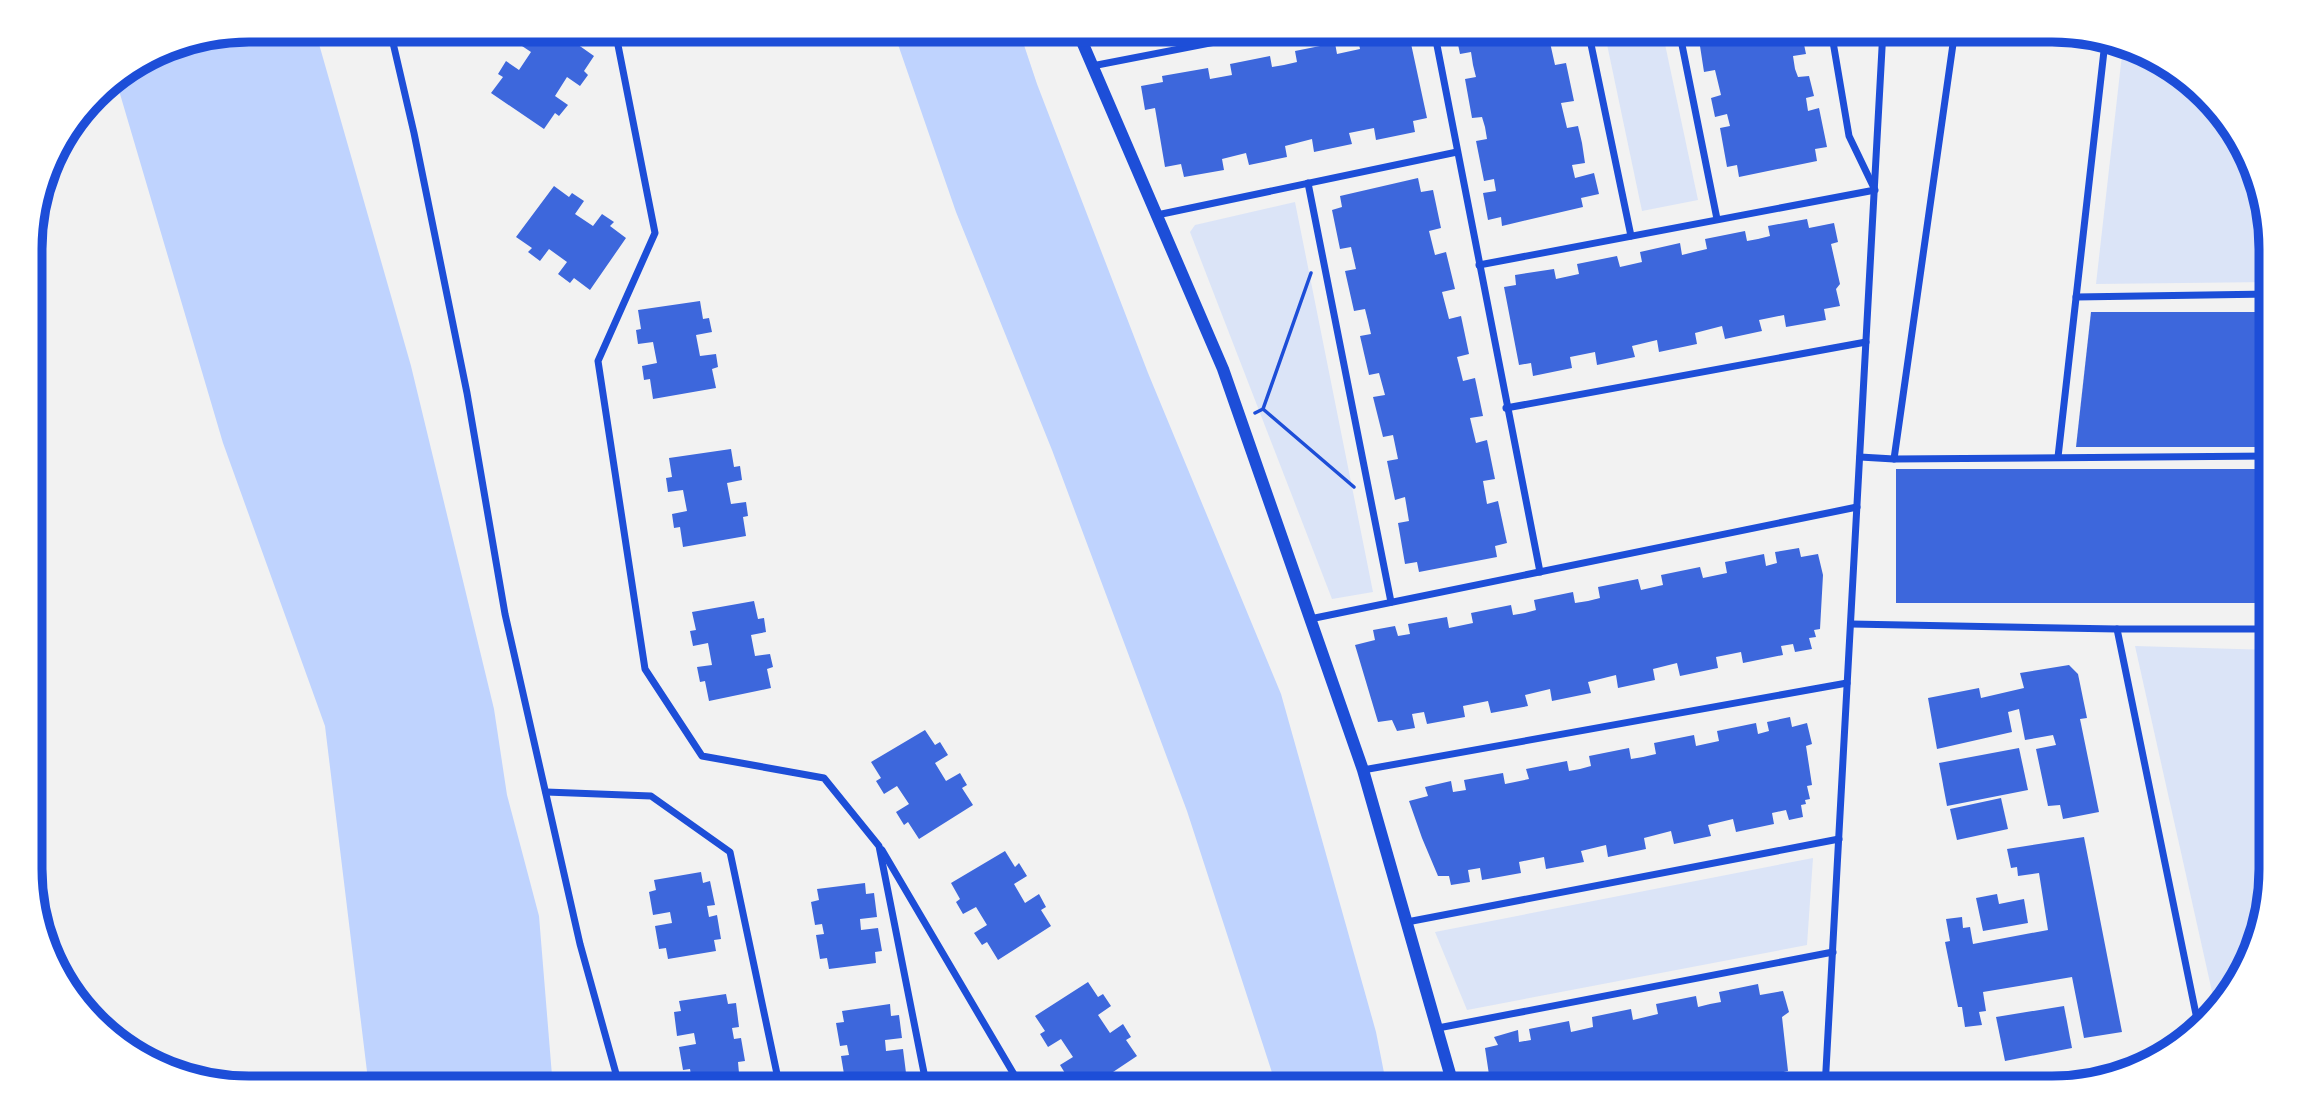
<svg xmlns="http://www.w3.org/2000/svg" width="2301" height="1118" font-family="Raleway,sans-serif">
<rect width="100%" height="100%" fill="#f2f2f2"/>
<!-- green -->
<g fill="#dbe4f7">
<path d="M1604,30h58l36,170 -56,11z"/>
<path d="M2123,46l26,6 77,64 43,105 1,61 -174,2z"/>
<path d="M1295,202l78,390 -41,7 -142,-367 5,-7z"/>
<path d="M2135,646l136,4v220l-22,96 -34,39z"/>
<path d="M1813,858l-6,87 -340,65 -32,-78z"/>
</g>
<!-- water -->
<g fill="#bfd3fe">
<path d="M249,30h66l96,336 83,343 13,86 32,121 14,172h-184l-44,-362 -102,-283 -108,-366 50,-31z"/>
<path d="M893,30h126l18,54 111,289 133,321 95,338 11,56h-110l-90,-277 -135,-361 -96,-238z"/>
</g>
<!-- building -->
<g fill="#3d67dc">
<path d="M536,30h21l37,26 -10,15 4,4 -8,11 -13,-9 -12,19 13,9 -9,11 -4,-3 -11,16 -53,-36 12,-16 -5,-3 8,-13 13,9 12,-18 -12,-8 9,-13 4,4z"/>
<path d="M1455,30h105l1,6 -12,2 6,27 11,-2 8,38 -13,2 6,25 11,-2 4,17 3,20 -13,2 3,13 19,-5 5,21 -18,4 2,9 -81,19 -1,-9 -13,3 -5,-27 13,-2 -2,-12 -10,2 -8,-40 11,-2 -2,-12 -3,-10 -10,1 -7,-39 11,-2 -3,-12 -2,-13 -11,2z"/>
<path d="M1708,30h93l5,24 -13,2 2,13 3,8 11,-1 5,20 -8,2 2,13 11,-3 8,39 -12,2 2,12 -78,16 -2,-12 -10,2 -7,-39 10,-2 -3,-12 -12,3 -4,-19 10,-3 -6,-25 -11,2 -6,-39z"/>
<path d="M1397,31l2,11 11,-3 17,79 -14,3 2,11 -39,8 -2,-12 -25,5 3,11 -38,8 -2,-13 -27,7 2,11 -38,8 -3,-12 -24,6 2,11 -40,7 -3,-13 -16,3 -10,-59 -10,2 -4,-24 22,-4 -1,-6 46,-8 2,11 22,-4 -2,-11 40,-8 2,11 12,-2 13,-3 -2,-11 40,-8 2,11 23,-5 -2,-10z"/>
<path d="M1418,178l3,14 12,-2 8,38 -12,3 6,24 11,-3 9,37 -13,3 7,27 12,-3 8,38 -12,3 6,24 12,-3 8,38 -13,2 6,25 11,-3 8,39 -12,2 4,23 11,-3 9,42 -12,3 2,11 -78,15 -2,-10 -12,2 -7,-41 11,-2 -4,-24 -10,3 -8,-39 11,-2 -5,-24 -10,2 -10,-40 12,-2 -6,-22 -10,2 -9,-39 11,-2 -3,-13 -3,-12 -11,2 -9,-40 11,-2 -5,-22 -11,2 -8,-39 10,-3 -2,-11z"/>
<path d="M554,186l15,11 3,-4 12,8 -9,13 18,12 9,-12 12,8 -4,4 16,12 -36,52 -16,-12 -4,5 -12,-9 9,-12 -18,-13 -9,12 -12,-9 4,-4 -16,-11z"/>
<path d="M1807,219l2,9 25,-5 4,19 -7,2 9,40 -4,5 4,17 -16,3 2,11 -40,7 -2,-12 -25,5 3,11 -37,8 -3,-13 -27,7 2,11 -38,8 -2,-12 -25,6 3,11 -38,8 -2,-13 -25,5 2,11 -39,8 -2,-13 -12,2 -15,-78 12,-2 -1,-10 39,-6 2,10 23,-5 -2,-10 40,-8 3,11 22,-5 -2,-10 40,-9 2,12 12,-3 13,-3 -2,-10 40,-8 2,10 11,-2 12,-3 -2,-10z"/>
<path d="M700,301l3,18 6,-1 3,14 -16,3 4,21 16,-2 2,13 -6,2 4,19 -63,11 -3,-20 -6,1 -2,-14 15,-3 -4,-21 -15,2 -2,-14 5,-1 -3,-19z"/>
<path d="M2091,312h179v135h-194z"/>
<path d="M731,449l3,18 6,-1 2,14 -15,3 4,21 15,-2 2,14 -5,1 3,19 -63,11 -3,-20 -6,1 -2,-14 15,-3 -4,-21 -15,2 -2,-14 6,-1 -3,-19z"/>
<rect x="1896" y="469" width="374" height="134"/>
<path d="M1799,548l2,9 17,-3 5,21 -3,54 -6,1 2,7 -7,1 3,11 -17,3 -2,-8 -12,2 2,9 -40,8 -2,-11 -25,5 2,11 -38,8 -3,-13 -24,6 2,11 -37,8 -2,-13 -28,7 3,11 -39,8 -2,-12 -25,6 3,11 -37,7 -3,-12 -25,5 2,11 -38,7 -3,-12 -12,2 3,14 -18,3 -5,-11 -14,2 -23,-77 20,-5 -2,-10 22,-4 3,10 12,-2 -2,-10 39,-7 2,11 24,-5 -2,-10 40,-8 2,10 12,-2 11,-3 -2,-10 39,-8 2,11 13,-2 12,-3 -2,-11 40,-8 3,11 22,-5 -2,-10 39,-8 3,11 24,-5 -2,-11 39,-8 2,12 11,-3 -2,-11z"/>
<path d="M754,601l4,18 6,-1 2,14 -15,3 4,21 15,-2 3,13 -6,2 4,19 -62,13 -4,-20 -5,1 -3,-15 15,-2 -4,-22 -15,3 -3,-15 6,-1 -4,-18z"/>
<path d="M2069,665l9,9 9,44 -7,1 19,93 -36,7 -3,-14 -12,1 -12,-57 20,-4 -3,-10 -28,5 -6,-31 -11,3 4,20 -75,17 -9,-51 51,-10 2,10 43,-10 -4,-15z"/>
<path d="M1790,717l2,10 15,-4 5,21 -6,2 6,39 -5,1 3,13 -5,1 1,4 -5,1 2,12 -14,3 -3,-10 -14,3 2,11 -38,8 -3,-13 -25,6 3,11 -37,8 -3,-13 -27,7 2,11 -38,8 -2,-12 -25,6 3,11 -38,7 -2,-12 -25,5 2,11 -39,7 -2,-12 -12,2 2,12 -19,3 -2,-9h-11l-16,-38 -13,-37 19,-5 -3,-9 26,-6 2,11 13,-2 -2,-10 39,-7 2,11 24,-5 -3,-10 41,-8 2,10 11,-2 11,-3 -2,-10 40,-8 2,11 12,-2 13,-3 -2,-11 40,-8 2,11 23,-5 -2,-10 39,-8 2,11 11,-3 -2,-9z"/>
<path d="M925,730l10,15 5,-3 8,13 -13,8 11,18 14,-8 7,12 -5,3 11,17 -54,34 -11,-17 -4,3 -8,-13 13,-8 -12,-18 -13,8 -8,-13 5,-3 -10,-16z"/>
<path d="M2019,748l9,42 -81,16 -8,-43z"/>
<path d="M2001,798l7,31 -51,11 -7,-31z"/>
<path d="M2084,837l38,195 -38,6 -12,-61 -89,15 3,19 -7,1 3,13 -17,2 -3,-20h-4l-13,-65 5,-1 -4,-22 16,-2 1,11 7,-1 3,17 75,-14 -9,-57 -21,3 -1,-9 -6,1 -4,-19z"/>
<path d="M1005,851l10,16 4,-4 8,13 -13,8 11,19 14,-9 7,13 -5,3 10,16 -53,34 -11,-18 -5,3 -8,-12 13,-8 -11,-18 -13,7 -7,-12 4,-3 -9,-16z"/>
<path d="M701,872l2,11 7,-2 5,24 -8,1 2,11 8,-2 4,24 -7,1 2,11 -48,8 -2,-11 -7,1 -4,-23 17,-3 -2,-11 -17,3 -4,-23 7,-2 -2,-10z"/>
<path d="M865,883l1,11 8,-1 3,24 -17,2 1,11 17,-2 4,23 -7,1 1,11 -47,6 -2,-11 -7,1 -4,-24 8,-1 -2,-10 -7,1 -4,-23 8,-2 -2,-11z"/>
<path d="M1997,894l2,10 25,-5 4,24 -45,8 -7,-33z"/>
<path d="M1088,982l10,15 5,-3 8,12 -13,9 12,18 13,-9 8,13 -5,3 11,16 -48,32h-7l-9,-14 -5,4 -8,-13 13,-8 -12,-18 -13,8 -8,-13 5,-3 -10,-15z"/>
<path d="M1758,984l2,11 23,-4 6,21 -7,5 6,54 -14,3 2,11 -17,3h-22l-2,-8 -24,6v2h-220l-6,-40 13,-3 -4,-8 24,-7 1,12 12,-2 -2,-11 40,-8 2,11 22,-5 -1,-10 39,-8 2,11 25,-6 -2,-10 40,-8 2,11 12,-3 11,-2 -2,-10z"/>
<path d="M726,994l2,10 8,-1 3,24 -7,1 2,11 7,-1 4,23 -7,1 1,11 -47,7 -2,-11 -7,1 -4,-23 17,-3 -2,-11 -17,3 -3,-24 7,-1 -2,-10z"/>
<path d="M890,1004l1,12 8,-1 3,23 -17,2 1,11 17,-2 3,24h-7l2,11 -48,4 -1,-9 -7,1 -4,-24 8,-1 -2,-10 -7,1 -4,-23 8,-1 -2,-11z"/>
<path d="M2064,1006l8,42 -67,13 -9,-44z"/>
</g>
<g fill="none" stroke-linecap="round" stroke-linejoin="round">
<!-- path -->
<g stroke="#1d4ed8" stroke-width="3.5">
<path d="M1263,409l91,78"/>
<path d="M1255,413l8,-4 48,-136"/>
</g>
<!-- minor -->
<g stroke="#1d4ed8" stroke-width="7">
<path d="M390,30l24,103 53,260 38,221 75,330 40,144"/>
<path d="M615,30l40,203 -57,128 47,308 57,87 122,22 55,68 48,242"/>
<path d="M1434,30l106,542"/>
<path d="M1588,30l43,206"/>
<path d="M1679,30l38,189"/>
<path d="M1092,66l185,-36"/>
<path d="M1308,183l83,419"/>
<path d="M1157,215l300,-63"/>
<path d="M1479,265l396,-75 -26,-54 -18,-106"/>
<path d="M2076,297l194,-3"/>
<path d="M1506,408l360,-66"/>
<path d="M1860,457l34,2 376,-3"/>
<path d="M2058,457l47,-415"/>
<path d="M1894,459l61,-429"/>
<path d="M1310,619l547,-112"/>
<path d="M1851,624l266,5h154"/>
<path d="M2117,629l81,395"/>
<path d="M1363,770l484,-87"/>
<path d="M546,792l105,4 79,56 50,236"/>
<path d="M882,850l140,238"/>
<path d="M1407,922l432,-83"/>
<path d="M1438,1028l395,-76"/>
<path d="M1825,1088l58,-1058"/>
</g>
<!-- tertiary -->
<path stroke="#1d4ed8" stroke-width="12" d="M1077,30l146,339 140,401 91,318"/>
</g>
<!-- crop -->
<path d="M0 0H2301V1118H0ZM249 42H2052A207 207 0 0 1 2259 249V869A207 207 0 0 1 2052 1076H249A207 207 0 0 1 42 869V249A207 207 0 0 1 249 42Z" fill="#fff" fill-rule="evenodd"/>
<path fill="none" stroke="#1d4ed8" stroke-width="9" d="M249 42H2052A207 207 0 0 1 2259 249V869A207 207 0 0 1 2052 1076H249A207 207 0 0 1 42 869V249A207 207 0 0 1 249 42Z"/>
</svg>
